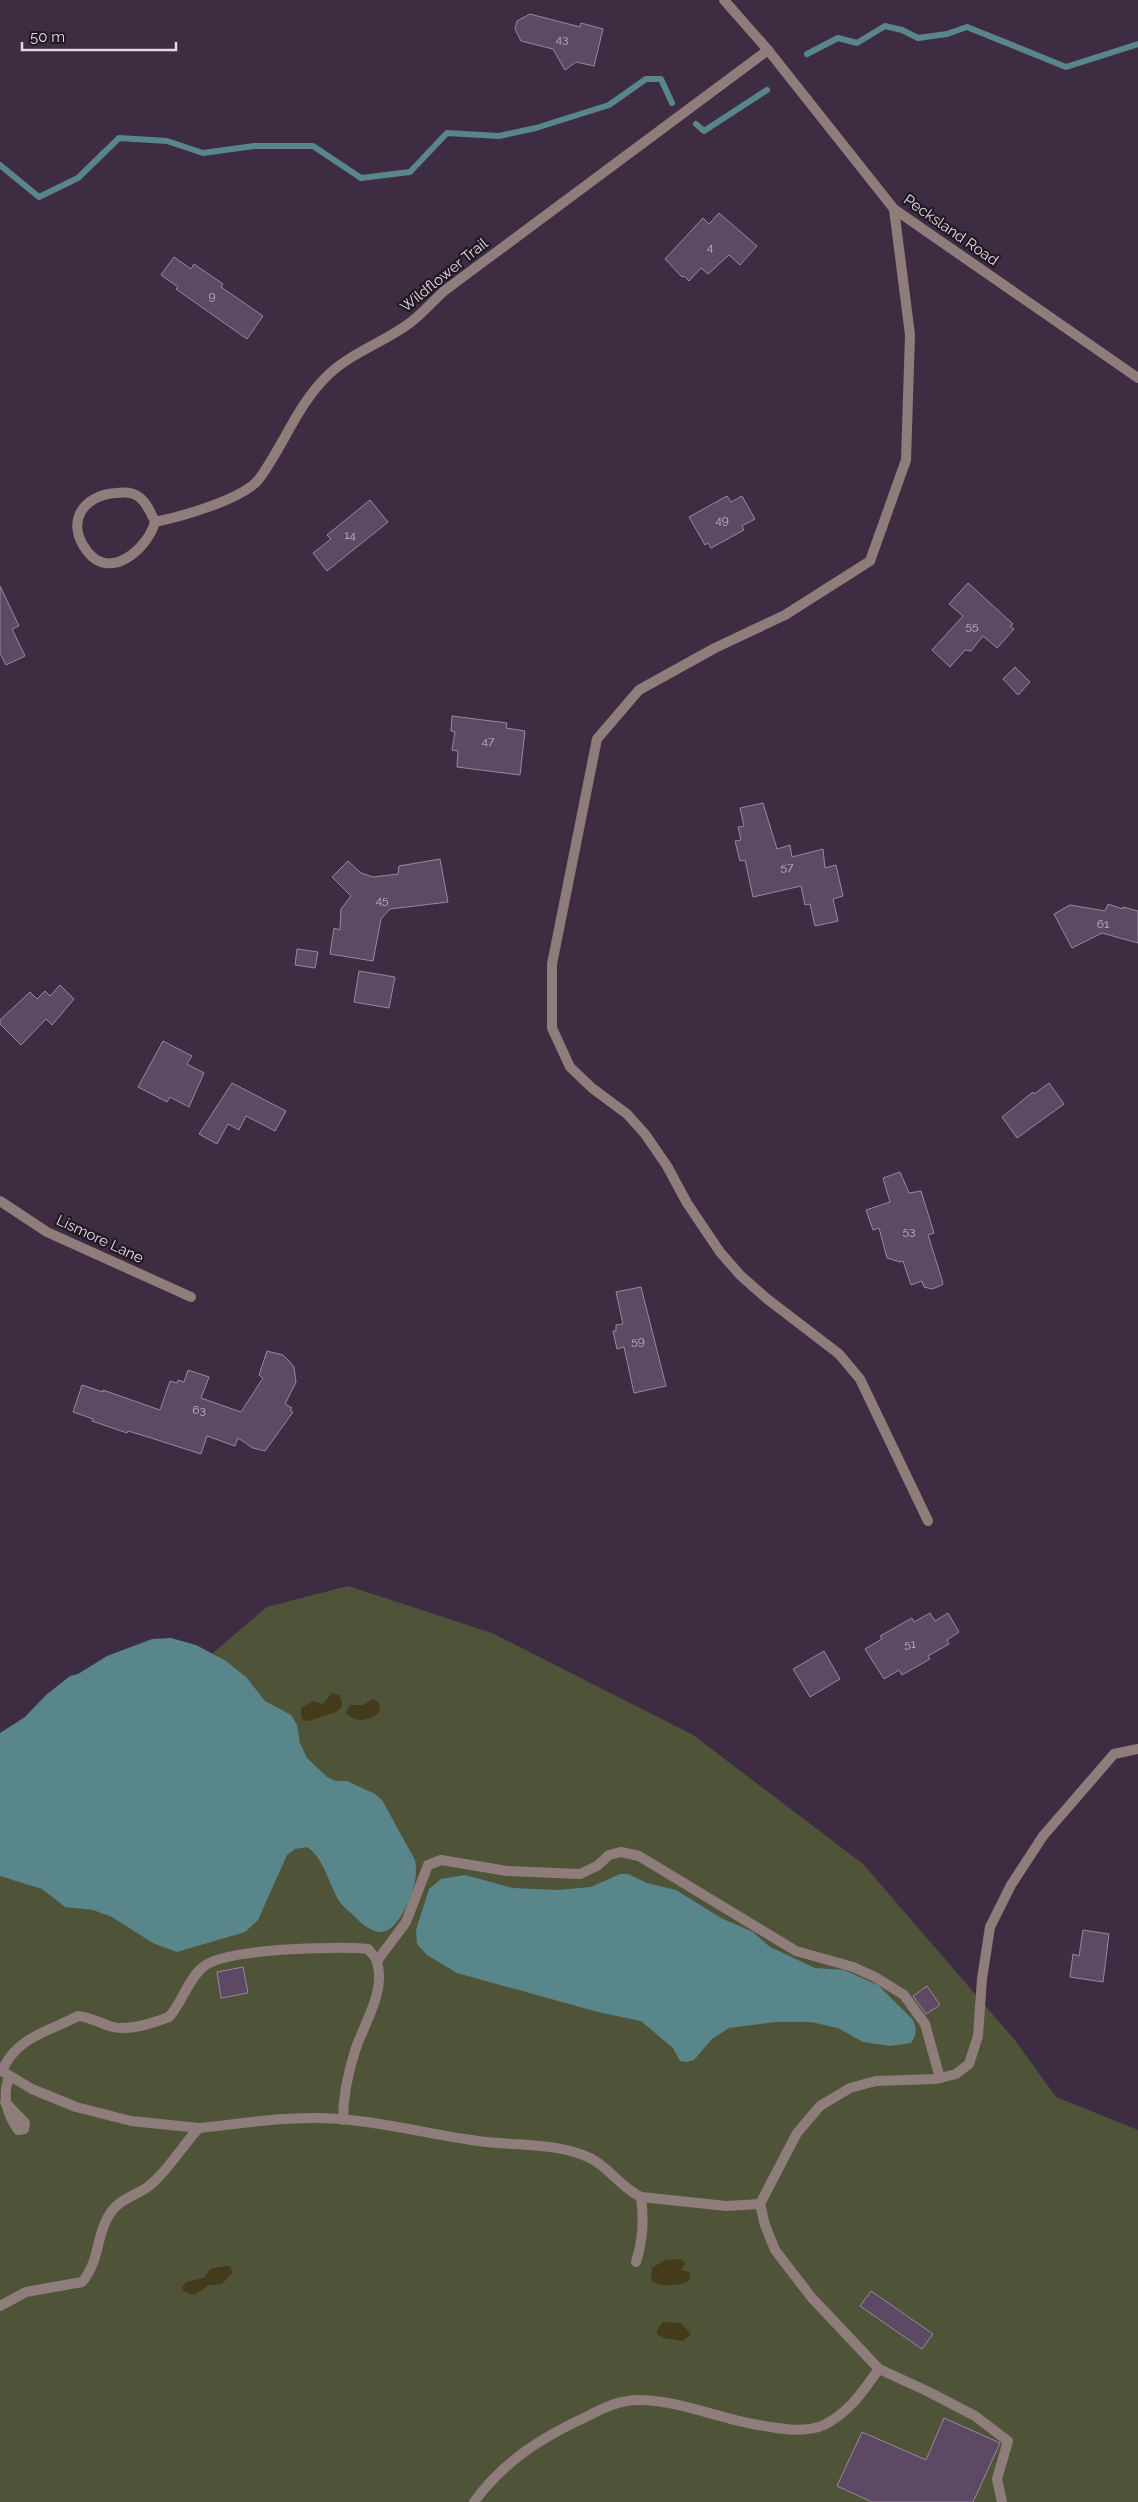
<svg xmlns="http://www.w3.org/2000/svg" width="1138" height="2502" font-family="Raleway,sans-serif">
<rect width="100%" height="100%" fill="#3e2d42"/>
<!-- green -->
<path fill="#4f5438" d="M348,1586l144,47 201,102 170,129 151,175 42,58 82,33v372h-1138v-763l207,-81 60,-51z"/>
<!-- sand -->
<g fill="#443b1b">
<path d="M332,1693l7,2c8,16 -3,17 -15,21 -7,2 -12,5 -19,5l-4,-3v-10l12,-7 10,3z"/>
<path d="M373,1699l6,4 1,8c-9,10 -24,13 -34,2l4,-8h13z"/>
<path d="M681,2259l4,4 -4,7 9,2 -1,9c-9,5 -31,7 -38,-1l1,-12 13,-8z"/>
<path d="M226,2266h3l4,6 -11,12 -13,1 -15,10 -11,-4 -1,-4 4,-5 18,-4 6,-9z"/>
<path d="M663,2322l18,1 10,11 -8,7 -19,-3 -7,-4v-4z"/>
</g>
<!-- water -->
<g fill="#59868b">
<path d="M171,1638l25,7 30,16 20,16 19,24 26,14 6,10 3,18 7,15 20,19 9,4h11l28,13 7,6 33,60c3,14 -1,31 -8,45 -15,30 -28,37 -53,11 -5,-5 -12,-10 -16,-17 -9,-16 -15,-42 -31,-52l-12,2 -8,6 -29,65 -13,12 -68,20 -24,-9 -41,-26 -19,-7 -28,-3 -23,-18 -42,-13v-143l25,-16 21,-22 24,-19 8,-2 29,-18 45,-17z"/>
<path d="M620,1874h8l19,9 29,7 45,28 32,14 17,15 45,21 29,2 34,15 34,34c5,8 5,16 -1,24l-21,3 -27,-4 -25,-14 -27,-6h-35l-47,6 -17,11 -18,21 -7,2 -7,-1 -7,-13 -32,-27 -43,-9 -141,-39 -30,-18 -10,-11 -1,-14 13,-41 12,-10 24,-4 48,13 44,2 34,-3z"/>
</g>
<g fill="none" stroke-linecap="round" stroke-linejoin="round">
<!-- stream -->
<g stroke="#59868b" stroke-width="6">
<path d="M807,54l31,-16 19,5 28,-17 17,4 16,8 29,-4 20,-7 99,40 72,-23"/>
<path d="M696,124l8,7 63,-41"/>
<path d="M0,165l39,32 39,-19 41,-40 48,3 36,12 51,-7h59l48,32 49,-6 37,-39 52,3 37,-8 73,-23 37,-26h15l11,24"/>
</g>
</g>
<!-- building -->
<g fill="#5d4963" stroke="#9b86a0">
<path d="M530,14l50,13 1,-4 22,6 -9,37 -18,-4 -11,8 -12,-21 -32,-8 -6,-12 2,-8z"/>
<path d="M719,213l38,33 -17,19 -11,-10 -21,19 -7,-6 -12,13 -5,-5 -2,1 -17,-18 38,-41 6,6z"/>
<path d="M174,257l17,12 3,-5 29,20 -2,3 42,29 -16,23 -71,-50 2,-2 -17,-12z"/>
<path d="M727,496l4,6 11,-6 13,23 -13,7 2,4 -33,18 -3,-5 -3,2 -16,-28z"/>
<path d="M370,500l18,22 -61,49 -14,-18 18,-14 -4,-4z"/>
<path d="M968,583l45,41 -3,2 4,3 -17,19 -14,-12 -12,15 -6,-1 -15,17 -18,-17 31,-34 -14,-12z"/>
<path d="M0,586l19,40 -7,3 13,27 -19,9 -6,-12z"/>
<path d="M1015,667l15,15 -12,13 -15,-16z"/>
<path d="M452,716l55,7 -1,5 19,3 -5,44 -63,-8 1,-16 -6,-1 3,-18 -4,-1z"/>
<path d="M763,803l14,46 13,-4 2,12 31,-8 2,19 11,-3 7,31 -10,3 5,22 -23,5 -5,-22 -5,1 -4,-19 -48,11 -8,-37 -5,1 -5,-20 6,-1 -3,-13 6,-1 -4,-18z"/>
<path d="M440,859l8,43 -58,7 -9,10 -8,42 -43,-7 4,-26 6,2 1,-21 10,-13 -19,-19 16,-16 13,12 12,4 25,-3 1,-8z"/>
<path d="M1108,904l15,5v-2l15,4v32l-36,-10 -30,15 -18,-34 16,-9 35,6z"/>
<path d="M297,949l21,3 -3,16 -20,-3z"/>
<path d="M359,971l36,6 -6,31 -35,-6z"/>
<path d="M60,985l14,14 -22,26 -6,-6 -25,26 -21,-21v-4l30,-28 7,7 8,-8 5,5z"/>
<path d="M163,1041l29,15 -5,8 17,9 -15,34 -19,-10 -3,5 -29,-15z"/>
<path d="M232,1083l54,28 -11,20 -29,-15 -7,14 -11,-6 -11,20 -18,-10z"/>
<path d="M1049,1083l15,21 -47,34 -15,-21 31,-25 1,2z"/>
<path d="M900,1172l9,21 12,-2 13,42 -6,2 15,48 -1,2 -10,4 -8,-2 -2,-6 -11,4 -8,-24 -3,1 -13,-4 -8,-30 -6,2 -7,-20 24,-8 -7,-24z"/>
<path d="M641,1287l25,99 -32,7 -10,-46 -7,2 -4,-18h3v-6l7,-1 -7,-32z"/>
<path d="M267,1351l16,4 7,7 4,5 2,15 -11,22 7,4 -2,2 3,2 -28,39 -12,-3 -15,-10 -3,8 -28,-10 -6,18 -53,-17 -20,-6 -1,2 -35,-12 1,-2 -20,-7 9,-27 21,7v-2l57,20 10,-29 7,2 1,-3 6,2 4,-12 21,7 -8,21 40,14 22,-34 -4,-3z"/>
<path d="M930,1613l5,8 13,-8 11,19 -12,8 2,4 -21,12 2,3 -28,16 -3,-5 -15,9 -19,-30 17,-10 -2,-3 32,-18 2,4z"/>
<path d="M824,1651l16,28 -30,18 -17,-28z"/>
<path d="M1083,1930l26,4 -6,48 -33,-5 3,-23 6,2z"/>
<path d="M243,1967l5,26 -27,5 -4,-26z"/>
<path d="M927,1986l13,19 -14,9 -13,-18z"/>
<path d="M871,2291l62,43 -11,15 -62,-43z"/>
<path d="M944,2418l56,25 -27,59h-101l-35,-16 25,-54 64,28z"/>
</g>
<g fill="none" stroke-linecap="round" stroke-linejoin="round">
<!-- service -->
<g stroke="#8f7d7b" stroke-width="10">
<path d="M894,209l16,126 -4,125 -36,101 -85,54 -70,33 -76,42 -42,49 -45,225v64l18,39 22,21 35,26 18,20 22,32 20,37 33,49 20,23 26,23 73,56 21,25 68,142"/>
<path d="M377,1961l29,-39 22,-57 13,-5 66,11 73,3 17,-8 12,-11 12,-3 18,4 157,95 57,16 22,10 29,18 21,29 15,54"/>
<path d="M0,2070l32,19 44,18 55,14 68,7"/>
<path d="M2,2071c14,-34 46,-39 76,-55 13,1 23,8 35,11 17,4 40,-4 56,-10 13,-14 19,-38 34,-50 21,-19 134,-21 165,-18 3,4 8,8 9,13 9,30 -13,61 -22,89 -7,22 -12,46 -12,69"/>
<path d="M5,2102l20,21 -1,6 -6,1c-11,-16 -17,-36 -8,-54"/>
<path d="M641,2197l85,9 34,-2 5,21 10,25 37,48 67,71 50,23 46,24 33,25 -11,38 5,23"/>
<path d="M760,2204l37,-71 23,-27 30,-18 26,-7 60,-2 20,-5 13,-10 9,-28 4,-57 8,-52 21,-42 32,-49 71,-82 24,-5"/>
<path d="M0,2306l26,-14 56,-10c18,-20 14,-49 29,-70 9,-13 26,-17 38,-26 20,-16 32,-39 50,-58 40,-4 81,-11 121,-10 52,1 106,16 158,23 36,5 78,1 112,17 18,8 31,30 51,39 3,24 2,42 -5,65"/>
<path d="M474,2502c30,-41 68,-65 114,-86 17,-9 34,-17 54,-16 37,1 74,17 111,24 21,4 51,10 71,1 27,-14 38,-33 55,-56"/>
</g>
<!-- minor -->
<g stroke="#8f7d7b" stroke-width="10">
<path d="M724,0l44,50 126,159 244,169"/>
<path d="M155,522c-7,26 -45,60 -68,29 -22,-29 -4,-56 29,-58 7,-1 17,-1 23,4 8,6 12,16 16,25 25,-5 89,-23 104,-43 25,-34 38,-74 69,-104 24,-23 57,-33 83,-53 12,-9 22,-21 33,-31l324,-241"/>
<path d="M0,1201l47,31 144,65"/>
</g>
</g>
<g text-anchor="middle" stroke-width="4.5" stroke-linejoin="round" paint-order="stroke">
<!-- number labels -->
<g font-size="12" fill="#c2b4c5">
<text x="562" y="43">43</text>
<text x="710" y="251">4</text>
<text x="212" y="300">9</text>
<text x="722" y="524">49</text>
<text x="350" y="539">14</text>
<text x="972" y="630">55</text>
<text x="488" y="745">47</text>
<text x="787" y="871">57</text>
<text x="382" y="904">45</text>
<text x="1103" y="928">61</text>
<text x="909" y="1235">53</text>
<text x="638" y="1345">59</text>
<text x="199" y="1414">63</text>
<text x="910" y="1648">51</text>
</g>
<!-- street labels -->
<g font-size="15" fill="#e3d8e6" stroke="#201822">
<text transform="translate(951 230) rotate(35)" y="5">Pecksland Road</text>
<text transform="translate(444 275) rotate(-39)" y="5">Wildflower Trail</text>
<text transform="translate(100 1239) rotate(25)" y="5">Lismore Lane</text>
</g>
</g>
<!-- scale -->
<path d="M22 42v8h154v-8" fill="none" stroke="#e3d8e6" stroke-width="2.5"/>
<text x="30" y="42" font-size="15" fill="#e3d8e6" stroke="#201822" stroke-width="4" paint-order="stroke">50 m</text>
</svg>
